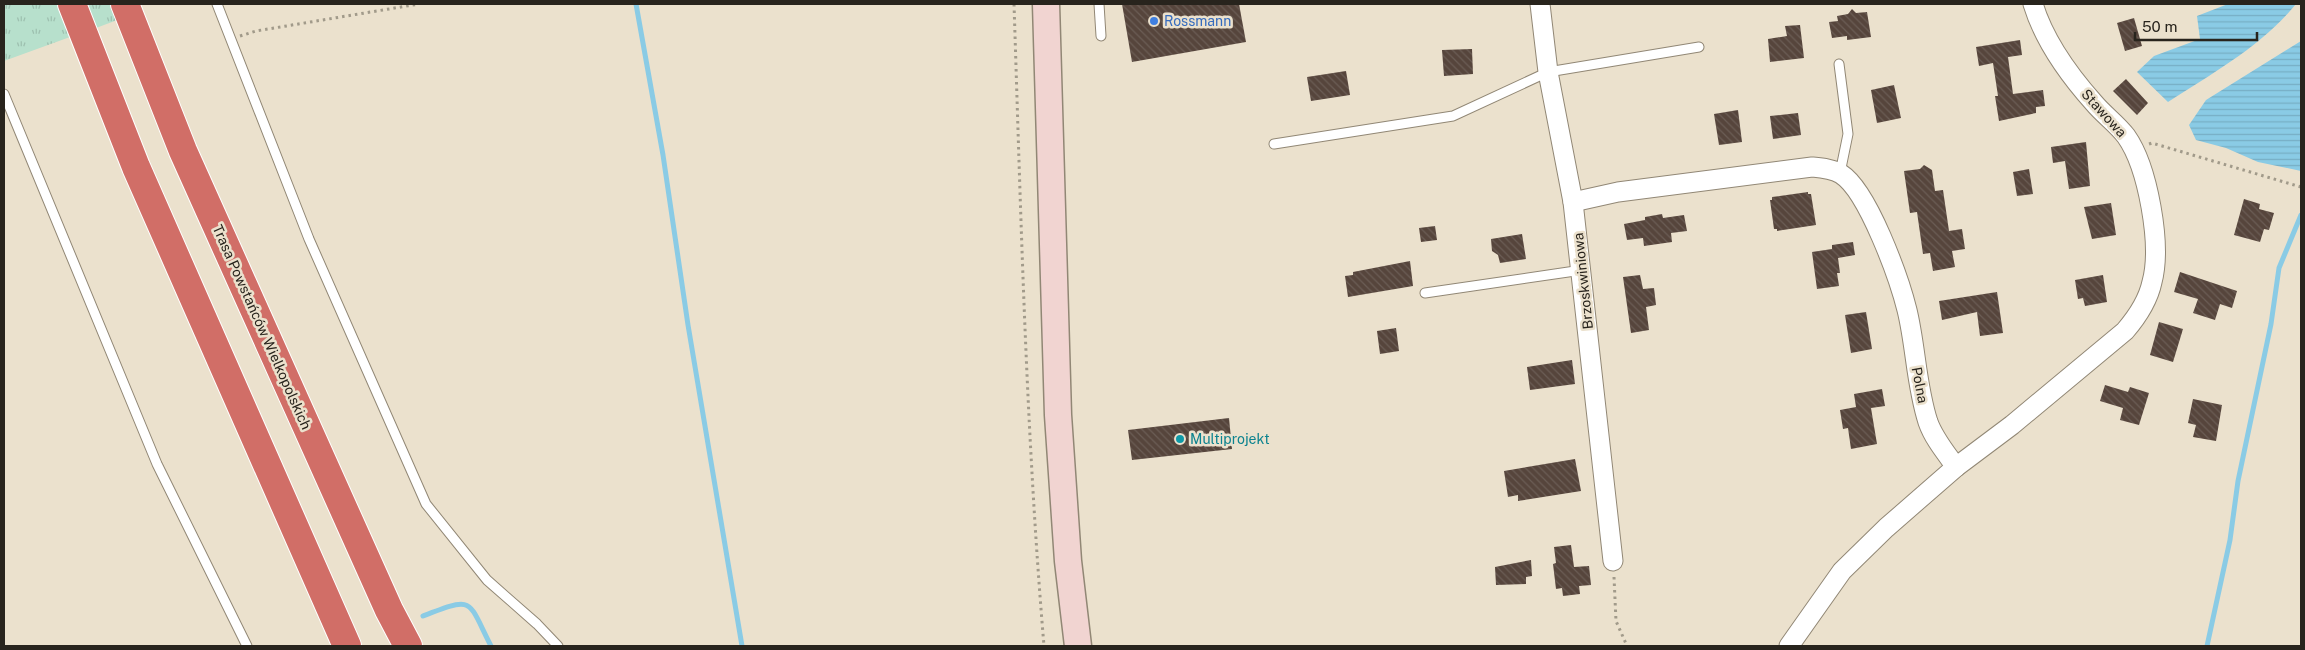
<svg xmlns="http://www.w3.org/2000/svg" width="2305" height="650" font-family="'Public Sans',sans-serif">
<defs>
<pattern id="grass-tufts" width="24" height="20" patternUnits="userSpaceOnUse" patternTransform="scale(1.25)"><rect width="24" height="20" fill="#b7e0cc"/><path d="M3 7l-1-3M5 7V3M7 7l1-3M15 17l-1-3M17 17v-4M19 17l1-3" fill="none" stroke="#9dc0af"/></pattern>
<pattern id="water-rules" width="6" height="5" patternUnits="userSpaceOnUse" patternTransform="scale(1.25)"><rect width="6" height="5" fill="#8acbe5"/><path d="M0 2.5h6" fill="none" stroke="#77aec4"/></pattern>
<pattern id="building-back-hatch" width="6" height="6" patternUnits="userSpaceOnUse" patternTransform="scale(1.25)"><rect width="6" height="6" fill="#56453c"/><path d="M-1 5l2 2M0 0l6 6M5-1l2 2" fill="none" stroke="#6b5d55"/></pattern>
</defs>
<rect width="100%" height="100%" fill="#ebe1cd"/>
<!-- grass -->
<g fill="url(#grass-tufts)">
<path d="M4,4h53l13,33 -66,24z"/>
<path d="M87,4h27l6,15 -24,9z"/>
</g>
<!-- water -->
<g fill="url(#water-rules)">
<path d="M2228,4h68c-34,42 -83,69 -128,98l-31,-30 17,-16 46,-17 -3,-23z"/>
<path d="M2301,41v130l-43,-9 -32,-14 -30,-8 -7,-15 17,-25z"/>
</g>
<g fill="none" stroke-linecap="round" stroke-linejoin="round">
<!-- stream -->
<g stroke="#8acbe5" stroke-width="5">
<path d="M636,4l27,151 25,170 54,321"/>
<path d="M423,616c52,-20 44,-17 68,30"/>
<path d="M2207,646l23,-106 8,-59 33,-157 8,-56 22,-53"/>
</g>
</g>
<!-- building -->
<g fill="url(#building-back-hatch)">
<path d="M1122,4h117l7,38 -114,20z"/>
<path d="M1852,9l4,4 11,-1 4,25 -24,3v-4l-15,2 -3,-16 9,-1 -1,-5 11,-2z"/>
<path d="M2134,18l8,28 -17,5 -8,-28z"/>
<path d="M1800,25l4,33 -34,4 -2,-23 19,-3 -2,-10z"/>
<path d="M2020,40l2,15 -14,2 5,37 30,-4 2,16 -9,1v6l-37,8 -4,-25h3l-5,-33 -14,3 -3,-19z"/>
<path d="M1472,49l1,25 -29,2 -2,-26z"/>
<path d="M1346,71l4,24 -39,6 -4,-24z"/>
<path d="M2126,79l22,24 -11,12 -24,-24z"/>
<path d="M1894,85l7,33 -24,5 -6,-33z"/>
<path d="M1738,110l4,32 -23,3 -5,-31z"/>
<path d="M1798,113l3,22 -28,4 -3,-23z"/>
<path d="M2086,142l4,44 -21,3 -4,-28 -12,2 -2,-16z"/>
<path d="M1924,165l8,5 3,21 8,-1 6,41 13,-2 3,20 -13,2 3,16 -22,4 -3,-18 -7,1 -6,-42 -7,1 -6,-42 16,-2z"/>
<path d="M2029,169l4,25 -16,2 -4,-24z"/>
<path d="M1808,192v2h3l5,31 -39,6v-2h-3l-4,-29h2v-3z"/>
<path d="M2244,199l16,5 -1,5 15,4 -5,17 -5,-1 -4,13 -26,-7z"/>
<path d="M2111,203l5,32 -24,4 -8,-32z"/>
<path d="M1662,214l1,4 21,-3 3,16 -16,2 1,9 -28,4 -1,-8 -16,2 -3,-16 21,-4v-3z"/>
<path d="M1435,226l2,14 -16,2 -2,-14z"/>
<path d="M1522,234l4,25 -26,4 -2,-8 -6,-4 -1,-12z"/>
<path d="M1853,242l2,13 -17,3 2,15h-3l2,13 -22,3 -5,-37 20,-3v-4z"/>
<path d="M1410,261l3,25 -65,11 -3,-21 8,-1v-3z"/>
<path d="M2180,272l57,19 -5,17 -12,-4 -5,16 -22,-7 5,-14 -24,-7z"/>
<path d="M1640,275l3,14 11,-1 2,17 -10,2 3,23 -18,3 -8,-56z"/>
<path d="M2103,275l4,27 -22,4 -2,-8 -5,1 -3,-19z"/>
<path d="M1997,292l6,41 -23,3 -3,-24 -35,8 -3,-19z"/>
<path d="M1866,312l6,37 -21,4 -6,-38z"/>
<path d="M2159,322l24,7 -10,33 -23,-7z"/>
<path d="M1396,328l3,23 -19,3 -3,-23z"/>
<path d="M1572,360l3,24 -45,6 -3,-23z"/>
<path d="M2105,385l23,7 2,-5 19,6 -10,32 -19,-5 3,-12 -23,-7z"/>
<path d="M1882,389l3,17 -14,2 6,36 -26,5 -3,-21 -5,1 -3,-19 16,-3 -2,-13z"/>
<path d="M2193,399l29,6 -6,36 -23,-4 3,-12 -8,-2z"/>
<path d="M1229,418l3,31 -100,11 -4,-30z"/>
<path d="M1575,459l6,32 -63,10v-6l-10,2 -4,-26z"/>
<path d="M1571,545l3,22 15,-1 2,19 -12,1 1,8 -17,2 -1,-8 -6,1 -3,-25 3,-1 -2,-16z"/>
<path d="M1531,560l1,16 -6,1v7l-30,1 -1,-18z"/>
</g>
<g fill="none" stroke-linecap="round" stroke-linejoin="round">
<defs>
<g id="service">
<path d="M217,4l92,235 117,265 61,76 50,44 21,22"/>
<path d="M1099,4l2,32"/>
<path d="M1839,64l9,70 -8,39"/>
<path d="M4,94l153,370 90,182"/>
<path d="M1274,144l179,-28 95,-44 151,-25"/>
<path d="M1425,293l157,-23"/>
</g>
<g id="minor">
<path d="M1540,4l8,68 25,130 40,359"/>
<path d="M1573,202l45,-10 194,-25c10,1 21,2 29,7 27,17 58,104 66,136 9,37 9,75 21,112 6,17 18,31 28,45l56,-42 113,-94c12,-14 23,-30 27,-49 10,-37 -4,-115 -26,-146 -9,-12 -22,-21 -32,-33 -25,-28 -50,-63 -61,-99"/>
<path d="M1789,646l53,-75 44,-43 70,-61"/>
</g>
<path id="secondary" d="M1046,4l12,411 10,146 10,85"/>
<g id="motorway">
<path d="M72,4l64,163 211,479"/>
<path d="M125,4l58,147 206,459 19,36"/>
</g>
</defs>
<!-- service casing -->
<use href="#service" stroke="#918775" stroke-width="11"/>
<!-- minor casing -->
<use href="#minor" stroke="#918775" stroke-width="21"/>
<!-- secondary casing -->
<use href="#secondary" stroke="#918775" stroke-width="29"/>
<!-- motorway casing -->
<use href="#motorway" stroke="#fff" stroke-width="30"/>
<!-- path -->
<g stroke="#a19a8a" stroke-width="3" stroke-dasharray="2.5 4" stroke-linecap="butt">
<path d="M1014,4c7,214 12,428 30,642"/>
<path d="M240,36l16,-5 163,-27"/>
<path d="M2149,144l3,-1 149,44"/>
<path d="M1614,577l2,44 11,25"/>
</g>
<!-- service -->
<use href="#service" stroke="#fff" stroke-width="9"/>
<!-- minor -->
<use href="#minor" stroke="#fff" stroke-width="19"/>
<!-- secondary -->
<use href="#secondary" stroke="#f1d4d1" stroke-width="26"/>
<!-- motorway -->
<use href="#motorway" stroke="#d16e67" stroke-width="28"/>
</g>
<!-- markers -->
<circle fill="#3f7fe0" stroke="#ebe1cd" stroke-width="2" cx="1154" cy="21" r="5"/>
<circle fill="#0f9aa8" stroke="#ebe1cd" stroke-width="2" cx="1180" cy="439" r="5"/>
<g text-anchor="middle" stroke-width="5" stroke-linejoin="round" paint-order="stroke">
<!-- shop labels -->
<g font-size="14" fill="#366cbe" stroke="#ebe1cd" text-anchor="start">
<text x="1164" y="26">Rossmann</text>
</g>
<!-- street labels -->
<g font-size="14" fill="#28241d" stroke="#ebe1cd">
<text transform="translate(2104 113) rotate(48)" y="5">Stawowa</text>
<text transform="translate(1583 281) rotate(-96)" y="5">Brzoskwiniowa</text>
<text transform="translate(262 327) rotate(66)" y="5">Trasa Powstańców Wielkopolskich</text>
<text transform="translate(1920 385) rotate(79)" y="5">Polna</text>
</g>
<!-- culture labels -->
<g font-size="14" fill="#0d838f" stroke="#ebe1cd" text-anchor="start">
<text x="1190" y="444">Multiprojekt</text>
</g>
</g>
<!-- border -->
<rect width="2305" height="650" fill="none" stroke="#28241d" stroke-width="10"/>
<!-- scale -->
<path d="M2135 32v8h122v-8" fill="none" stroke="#28241d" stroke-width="2.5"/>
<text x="2142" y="32" font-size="15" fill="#28241d" stroke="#ebe1cd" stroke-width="4" paint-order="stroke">50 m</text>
</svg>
